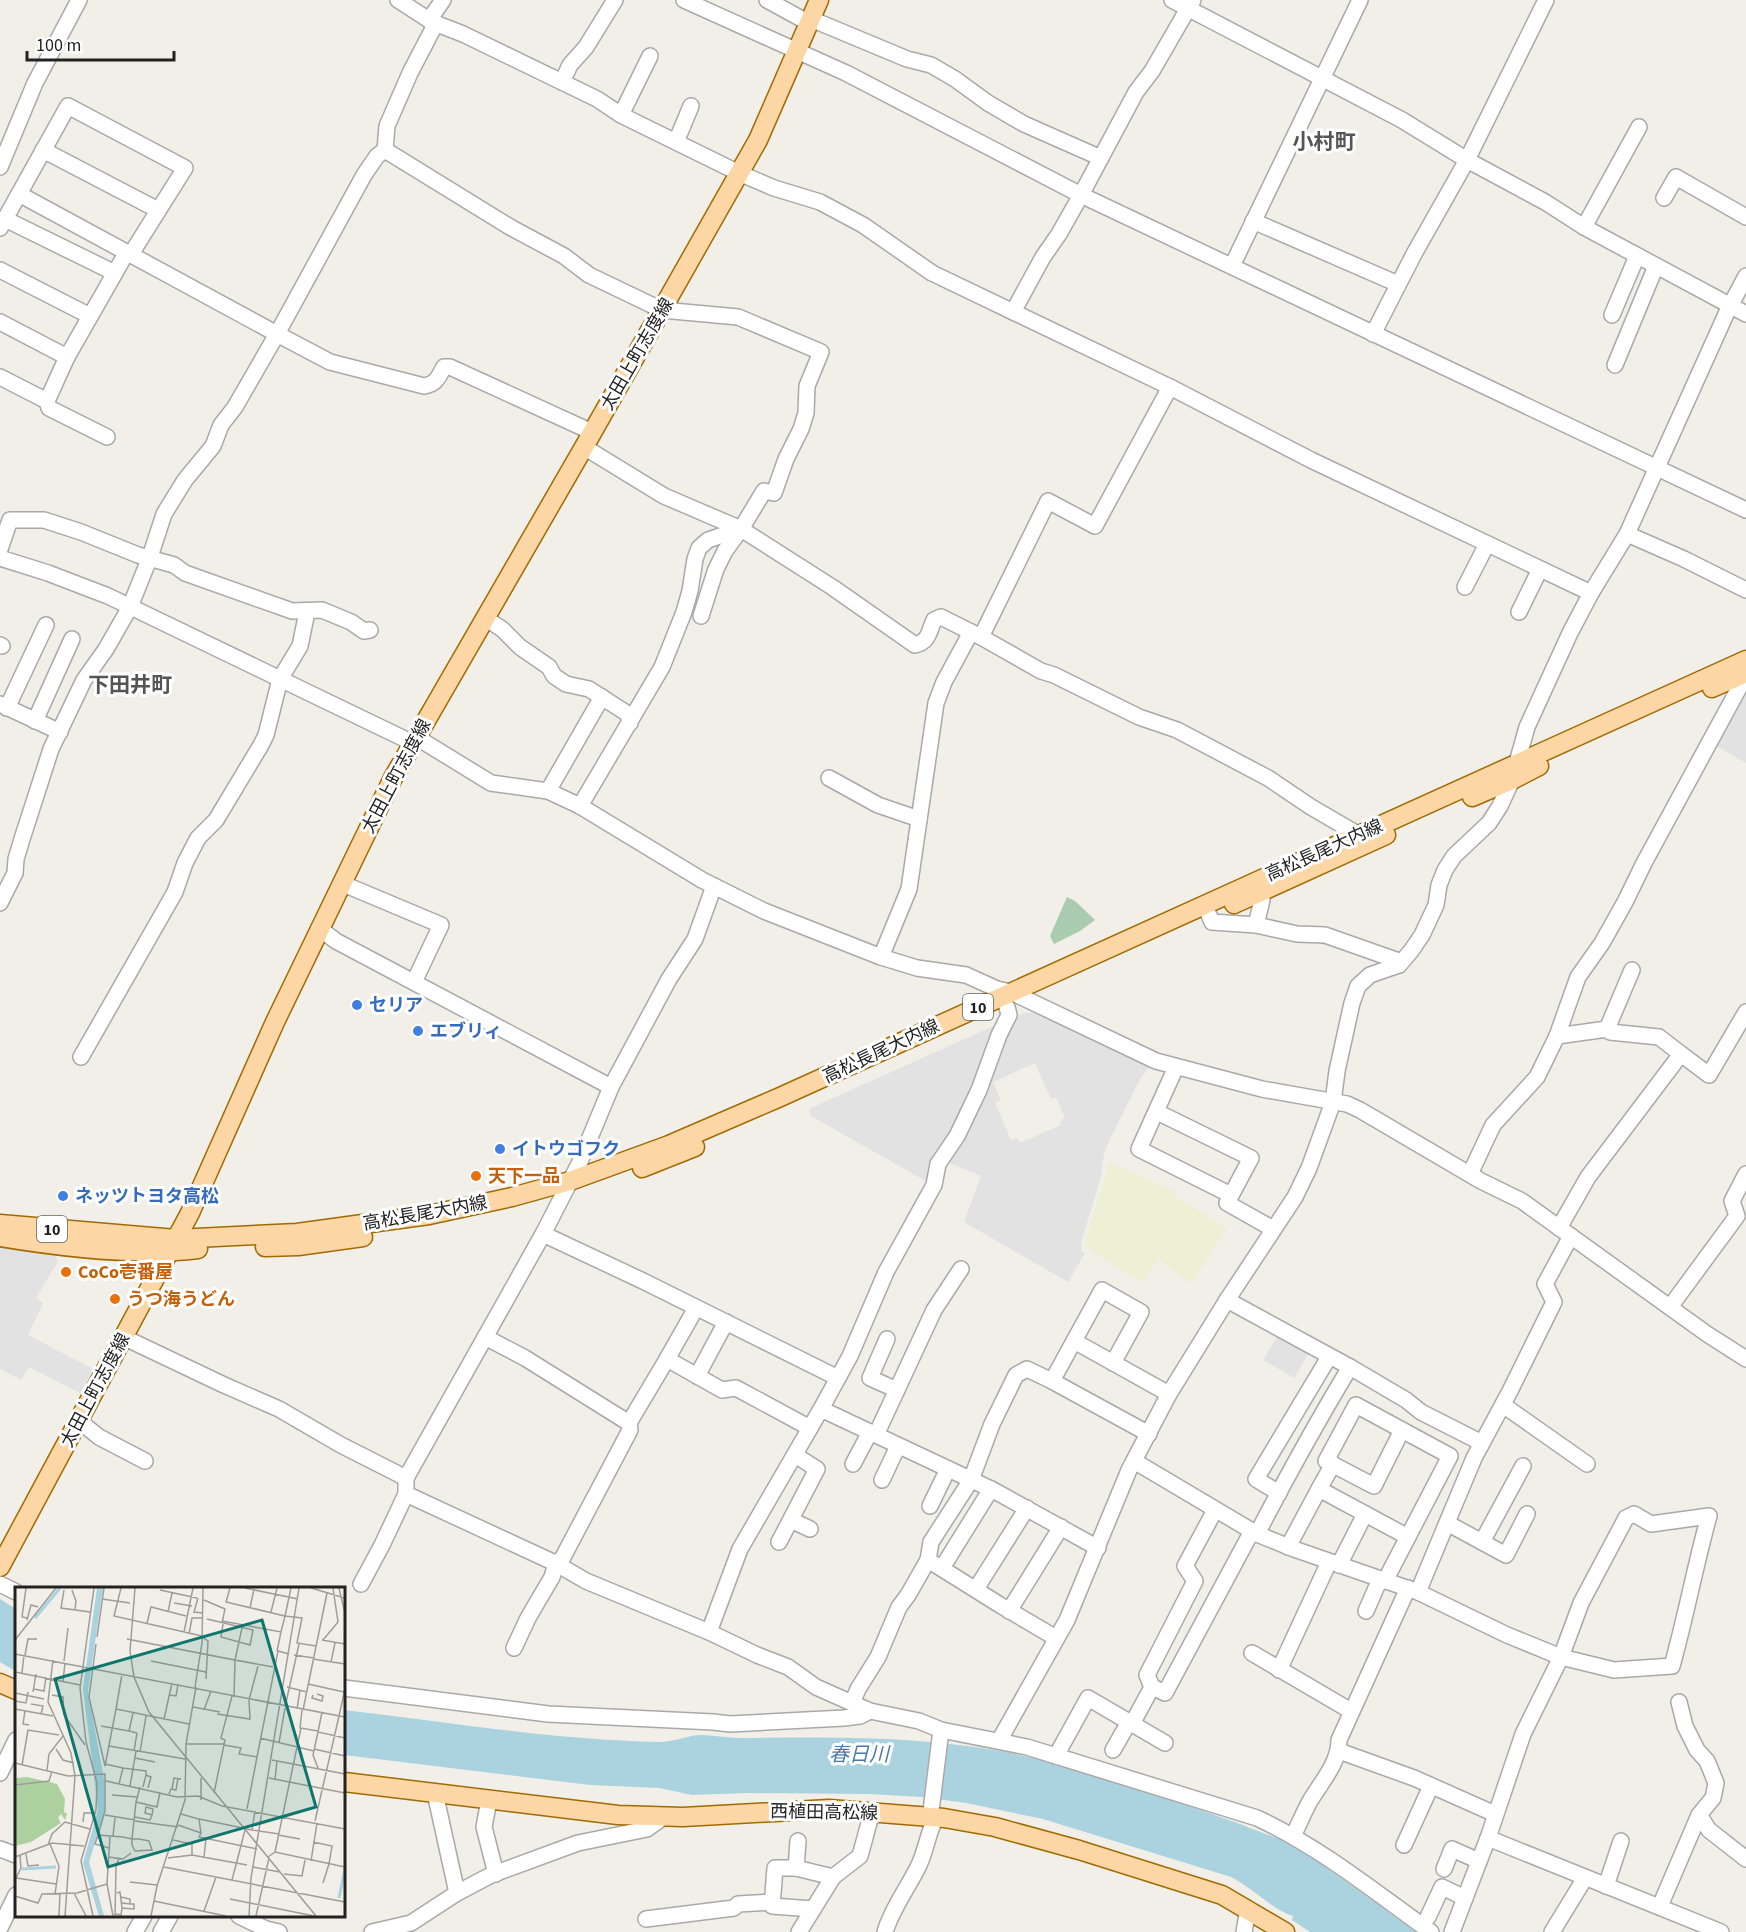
<svg xmlns="http://www.w3.org/2000/svg" width="1746" height="1932" font-family="'Source Sans 3','Noto Sans JP',sans-serif">
<rect width="100%" height="100%" fill="#f2efe9"/>
<!-- farmland -->
<path fill="#eef0d5" d="M1109,1162l66,29 -1,5 53,32 -33,52 -6,2 -30,-24 -15,25 -46,-28 -12,-12z"/>
<!-- cemetery -->
<path fill="#aacbaf" d="M1067,897l8,4 20,19 -15,11 -26,13 -4,-8z"/>
<!-- parking -->
<g fill="#e2e2e2" fill-rule="evenodd">
<path d="M1746,687v76l-33,-19z"/>
<path d="M1041,1011l111,52 -12,16 -31,62 -5,13 -3,23 -20,66v8l4,2 -17,29 -104,-60 17,-46 -42,-17 -8,25 -120,-68 -2,-7 211,-95zM1035,1063l16,36 5,-2 9,21 -5,3 1,4 -41,18 -3,-5 -6,2 -16,-37 6,-3 -8,-18z"/>
<path d="M0,1247l55,8 3,6 -22,37 7,5 -15,32 67,35 -13,24 -53,-27 -8,13 -21,-11z"/>
<path d="M1281,1330l31,18 -18,30 -31,-18z"/>
</g>
<!-- water -->
<g fill="#aad3df">
<path d="M0,1599l16,10v51l-16,-7z"/>
<path d="M344,1710c103,12 211,30 315,32 14,0 27,-6 41,-7 13,0 27,3 41,3 78,-1 156,-2 234,9 92,13 181,48 268,78 30,14 59,16 82,42l92,65h-107l-18,-12 1,-4c-23,-8 -40,-28 -62,-39l-188,-58 -77,-16 -44,-6 -53,-3 -122,-1 -55,2 -33,-7 -69,-3 -246,-30z"/>
</g>
<g fill="none" stroke-linecap="round" stroke-linejoin="round">
<!-- river -->
<path stroke="#aad3df" stroke-width="18" d="M0,1652l16,9"/>
<defs>
<g id="minor">
<path d="M398,0l34,22 31,12 134,65 24,16 118,58 35,15 46,14 43,23 69,48 238,114"/>
<path d="M684,0l162,73 235,122 665,315"/>
<path d="M767,0l42,23"/>
<path d="M1172,0l230,120 65,40 78,42 39,25 162,87"/>
<path d="M811,19l96,40 24,6 24,14 33,24 36,21 77,34"/>
<path d="M429,20l14,-20"/>
<path d="M436,23l-26,50 -23,53 -2,24 -8,6 -13,19 -87,159 53,28 94,24c12,-2 14,-8 20,-19h6l142,65"/>
<path d="M562,82l8,-17 16,-18 29,-47"/>
<path d="M621,115l29,-59"/>
<path d="M676,142l15,-36"/>
<path d="M43,150l115,60"/>
<path d="M385,150l125,77 54,29 25,19 73,35 76,7 83,35 -14,34 -1,27 -5,16 -15,30 -12,34 -10,-2 -23,38 -16,22 -9,18 -15,47"/>
<path d="M0,167l35,-84 44,-83"/>
<path d="M1664,198l12,-21 70,40"/>
<path d="M5,219l110,54"/>
<path d="M1253,221l145,63"/>
<path d="M1584,227l55,-100"/>
<path d="M0,228l68,-122 117,62 -54,86 -7,3 -57,100 -20,44 -47,-24"/>
<path d="M1232,266l128,-266"/>
<path d="M0,270l90,46"/>
<path d="M1013,312l30,-55 16,-23 22,-39 55,-103 16,-21 41,-71"/>
<path d="M1612,315l25,-59"/>
<path d="M0,322l67,35"/>
<path d="M1373,334l41,-80 53,-94 79,-160"/>
<path d="M1615,365l41,-99"/>
<path d="M47,401l2,7 58,29"/>
<path d="M584,447l80,49 77,33 91,58 83,58c14,-3 14,-14 19,-25l7,-3 40,20 60,34 13,4 85,42 38,13 91,48 43,29 55,32"/>
<path d="M1627,534l57,25 62,31"/>
<path d="M0,549l10,-29h34l37,12 57,23 36,10 11,8 107,38 30,-1 29,12 13,9 6,-1"/>
<path d="M0,558l48,15 60,23 305,147"/>
<path d="M1465,587l22,-43"/>
<path d="M1519,612l21,-43"/>
<path d="M485,618l17,11 18,18 29,20 5,9 12,8 23,5 39,25 2,9"/>
<path d="M981,637l67,-136 47,25 75,-139 141,73 280,133"/>
<path d="M0,645l2,1"/>
<path d="M0,704l60,28"/>
<path d="M7,708l39,-83"/>
<path d="M35,721l37,-82"/>
<path d="M416,737l75,46 57,8 32,15 122,74 62,31 117,46 36,11 49,7 31,14 14,3 145,69 106,28 85,15 13,6 121,71 41,20 185,133 39,25"/>
<path d="M829,778l49,27 41,14"/>
<path d="M548,791l54,-94"/>
<path d="M580,806l82,-139 22,-55 6,-21 5,-32 4,-11 9,-8 24,-8"/>
<path d="M341,883l100,42 -27,57"/>
<path d="M0,903l15,-30 1,-14 6,-20 29,-90 33,-69 22,-31 24,-42 20,-50 14,-43 21,-34 28,-34 8,-21 14,-18 42,-73 -258,-140"/>
<path d="M1209,915l3,7 44,3 41,9 28,1 71,25 3,5"/>
<path d="M1256,925l6,-25 -1,-7"/>
<path d="M319,928l17,13 275,146"/>
<path d="M881,957l28,-68 27,-186 8,-21 27,-50"/>
<path d="M1607,1029l25,-59"/>
<path d="M1557,1036l21,-59 24,-34 23,-41 19,-39 102,-188"/>
<path d="M81,1057l94,-165 10,-29 13,-25 18,-18 45,-75 5,-10 14,-56 20,-33 7,-34"/>
<path d="M1176,1067l-37,82 92,46"/>
<path d="M1157,1112l94,46 -24,45 46,26"/>
<path d="M1470,1174l23,-49 44,-48 20,-41 50,-7 3,3 49,5 22,17"/>
<path d="M1559,1228l29,-51 93,-123 28,21 37,-63"/>
<path d="M543,1234l100,47 195,97"/>
<path d="M1227,1300l123,67c-33,55 -64,111 -93,167"/>
<path d="M1670,1307l67,-91 -5,-15 14,-27"/>
<path d="M696,1308l-29,51 55,31 14,-2 74,40"/>
<path d="M123,1337l101,48 55,24 62,36 65,33 137,-244 36,-70 32,-77 58,-108 26,-40 19,-53"/>
<path d="M485,1337l40,21 104,65 38,-64"/>
<path d="M887,1339l-17,39 27,12"/>
<path d="M1074,1341l28,-51 39,22 -28,51"/>
<path d="M1350,1367l56,33 15,12 61,31"/>
<path d="M697,1376l29,-54"/>
<path d="M1052,1381l-25,-12 -11,6 -24,49 -21,56 -40,62 -3,18 72,45 56,33"/>
<path d="M1503,1405l84,59"/>
<path d="M821,1409l172,81 105,58"/>
<path d="M78,1420l21,17 46,24"/>
<path d="M1149,1434l-97,-53 22,-40 95,53"/>
<path d="M876,1435l58,-125 27,-41"/>
<path d="M1134,1461l123,73 37,15 124,43 89,43 54,22 53,13 58,-4c14,-50 23,-100 37,-150l-58,8 -17,-10 -8,4 -45,85 -20,54 -38,77 -35,104 -36,94"/>
<path d="M853,1464l17,-32"/>
<path d="M1333,1464l-14,25 89,48"/>
<path d="M406,1478v16l149,69 31,18 123,51 48,23 31,12 28,20 54,24 49,10 22,9"/>
<path d="M882,1480l16,-34"/>
<path d="M1279,1493l-23,-14 73,-122"/>
<path d="M930,1506l18,-37"/>
<path d="M791,1520l19,9"/>
<path d="M1447,1523l59,32 21,-41"/>
<path d="M779,1542l38,-73 -22,-14"/>
<path d="M1482,1542l41,-76"/>
<path d="M1288,1547l31,-58"/>
<path d="M1339,1565l26,-51"/>
<path d="M942,1568l49,-79"/>
<path d="M1385,1581l65,-125 -94,-51 -30,56 48,25 28,-56"/>
<path d="M0,1584l16,8"/>
<path d="M361,1584l21,-39 24,-51"/>
<path d="M976,1589l51,-81"/>
<path d="M1418,1592l56,-134 36,-67 44,-89 -9,-18 26,-48"/>
<path d="M1009,1611l52,-84"/>
<path d="M1366,1611l14,-32"/>
<path d="M709,1632l31,-83 81,-140 29,-53 36,-84 48,-87 4,-21 19,-28 22,-46 20,-55 10,-20 -2,-8"/>
<path d="M514,1648l14,-30 24,-41 4,-14 6,-4 68,-129 -1,-7"/>
<path d="M1252,1653l99,58"/>
<path d="M1279,1670l50,-108"/>
<path d="M1152,1687l13,6 87,-162"/>
<path d="M344,1688l204,26 165,8 17,2 114,-6 16,-2 10,-5"/>
<path d="M852,1703l6,-14 20,-32 21,-50 9,-12 20,-35"/>
<path d="M1132,1724l20,-37 -5,-12 48,-94 -10,-15 30,-56"/>
<path d="M999,1741l68,-121 62,-150 40,-76 58,-94 68,-103 14,-29 24,-66 4,-31 15,-68 6,-17 12,-11 29,-10 12,-14 11,-16 14,-30 3,-20 6,-15 9,-14 35,-33 11,-17 12,-26 15,-53 43,-94 21,-40 36,-59 100,-222 19,-36"/>
<path d="M1113,1750l16,-28"/>
<path d="M1339,1751l75,27 81,36"/>
<path d="M1056,1756l32,-58 77,45"/>
<path d="M0,1773l16,-33"/>
<path d="M435,1793l22,100"/>
<path d="M489,1800l-5,27 12,47"/>
<path d="M1699,1815l10,15 37,29"/>
<path d="M1293,1836c6,-12 11,-24 17,-35 12,-20 29,-38 29,-61l69,-152"/>
<path d="M1488,1838l233,94"/>
<path d="M798,1841l-2,27 37,9 27,-21 12,-44"/>
<path d="M1404,1845l27,-59"/>
<path d="M0,1849l16,6"/>
<path d="M796,1868h-21l-3,38 41,3"/>
<path d="M1444,1869l8,-20 27,12"/>
<path d="M1606,1886l15,-45"/>
<path d="M1660,1906l39,-91 14,-17 3,-15 -9,-22 -10,-11 -12,-24 -6,-24"/>
<path d="M239,1916l27,13 13,3"/>
<path d="M1428,1917l14,-30 23,11"/>
<path d="M646,1919l88,-11 4,-4 35,-2"/>
<path d="M0,1928l16,-33"/>
<path d="M135,1932l9,-16"/>
<path d="M161,1932l9,-16"/>
<path d="M372,1932l39,-9 46,-30 34,-18 87,-32 69,-14 18,-13"/>
<path d="M799,1932l34,-55"/>
<path d="M885,1932c7,-24 23,-44 34,-67 7,-15 9,-32 17,-48l-5,-6 10,-81 86,17 230,71c63,29 118,74 174,114"/>
<path d="M1244,1932l4,-23"/>
<path d="M1552,1932l33,-54"/>
</g>
<g id="major">
<path d="M1712,688l34,-15"/>
<path d="M1472,797l40,-17 27,-14"/>
<path d="M1234,904l152,-69"/>
<path d="M642,1168l53,-21"/>
<path d="M0,1224l176,15 121,-6 132,-18 83,-18 58,-16 99,-36 109,-47 968,-438"/>
<path d="M0,1237c60,10 138,19 198,12"/>
<path d="M265,1247l33,-1 65,-9"/>
<path d="M0,1567l190,-354 85,-191 118,-244 191,-331 174,-307 61,-140"/>
<path d="M0,1683l16,7"/>
<path d="M344,1782l274,33 65,2 146,-8 115,9 51,9 84,23 143,45 63,37"/>
</g>
</defs>
<!-- minor casing -->
<use href="#minor" stroke="#a9a9a9" stroke-width="18"/>
<!-- major casing -->
<use href="#major" stroke="#a06b00" stroke-width="21"/>
<!-- minor -->
<use href="#minor" stroke="#fff" stroke-width="15"/>
<!-- major -->
<use href="#major" stroke="#fcd6a4" stroke-width="18"/>
</g>
<!-- markers -->
<g fill="#3f7fe0" stroke="#fff" stroke-width="2">
<circle cx="357" cy="1005" r="6"/>
<circle cx="418" cy="1031" r="6"/>
<circle cx="500" cy="1149" r="6"/>
<circle cx="63" cy="1196" r="6"/>
</g>
<g fill="#e8710a" stroke="#fff" stroke-width="2">
<circle cx="476" cy="1176" r="6"/>
<circle cx="66" cy="1272" r="6"/>
<circle cx="115" cy="1299" r="6"/>
</g>
<g text-anchor="middle" stroke-width="6" stroke-linejoin="round" paint-order="stroke">
<!-- shield labels -->
<g fill="#fff" stroke="#646464" stroke-width="1.5">
<rect x="963" y="994" width="30" height="26" rx="4.5"/>
<rect x="37" y="1216" width="30" height="26" rx="4.5"/>
</g>
<g font-size="16" font-weight="bold" fill="#222">
<text x="978" y="1013">10</text>
<text x="52" y="1235">10</text>
</g>
<!-- street labels -->
<g font-size="18" fill="#222" stroke="#fff">
<text transform="translate(637 354) rotate(-60)" y="6">太田上町志度線</text>
<text transform="translate(396 776) rotate(-62)" y="6">太田上町志度線</text>
<text transform="translate(1324 850) rotate(-24)" y="6">高松長尾大内線</text>
<text transform="translate(881 1051) rotate(-25)" y="6">高松長尾大内線</text>
<text transform="translate(425 1213) rotate(-10)" y="6">高松長尾大内線</text>
<text transform="translate(95 1390) rotate(-62)" y="6">太田上町志度線</text>
<text transform="translate(824 1812) rotate(1)" y="6">西植田高松線</text>
</g>
<!-- shop labels -->
<g font-size="18" font-weight="bold" fill="#366cbe" stroke="#fff" text-anchor="start">
<text x="369" y="1011">セリア</text>
<text x="430" y="1037">エブリィ</text>
<text x="512" y="1155">イトウゴフク</text>
<text x="75" y="1202">ネッツトヨタ高松</text>
</g>
<!-- food labels -->
<g font-size="18" font-weight="bold" fill="#c56008" stroke="#fff" text-anchor="start">
<text x="488" y="1182">天下一品</text>
<text x="78" y="1278">CoCo壱番屋</text>
<text x="127" y="1305">うつ海うどん</text>
</g>
<!-- water labels -->
<g font-size="20" font-style="italic" fill="#4a7aab" stroke="#fff">
<text x="859" y="1761">春日川</text>
</g>
<!-- quarter labels -->
<g font-size="21" font-weight="bold" fill="#555" stroke="#fff">
<text x="1324" y="149">小村町</text>
<text x="130" y="692">下田井町</text>
</g>
</g>
<!-- overview -->
<g transform="translate(15 1587)">
<rect width="330" height="330" fill="#f2efe9"/>
<path d="M12,190l30,7 8,15 -1,13 3,2 -2,6 -4,-6 -3,4 3,5 -30,19 -16,4v-68z" fill="#add19e"/>
<path d="M82,1h6l-15,103 16,88v36l-15,47 15,54h-5l-16,-53 15,-53 -15,-121z" fill="#aad3df"/>
<path fill="none" stroke="#aad3df" stroke-width="3" d="M20,31l25,-30M7,282l34,-2M324,311l6,-29"/>
<path fill="none" stroke="#9f9d99" stroke-width="1.5" d="M11,1l-4,29 5,1M106,1l-7,28 88,20M120,1l-5,63 4,26 15,35 167,204M215,1l-4,14 59,14 6,-28M230,1l53,11M296,1l34,10M324,1l6,25M49,3l-3,18 29,4M57,3l4,11 -1,8M145,3l37,8M183,11l-4,14 9,1M87,12l28,4M189,13l21,9 -3,14M159,16l18,3M235,21l4,-19M153,25l4,-19M256,25l6,-24M192,32l46,11 -3,15 -29,-8 2,-13M12,33l4,-15 7,2M207,34l59,11 4,-16 17,2 -5,25 19,3M132,36l4,-16 35,9M169,45l9,-44M174,47l3,-16h11M82,50l7,-49M187,50l6,4 -2,38M112,52l108,21 7,-32M0,53l41,-52M307,53l23,4M308,53l15,-18 -5,-34M81,57l-7,53 16,69M262,64l4,-19M0,67l330,63M10,68l3,-16h9M279,68l20,3M298,72l32,5M38,73l-5,42 23,51 4,23 -10,140M49,74l4,-33M136,74l55,11M316,75l4,-19M0,85l65,13M7,86l2,-18M107,87l-6,35 73,15M48,94l2,-18M293,97l36,8M180,100l7,-44 1,-55M272,100l20,5M19,102l10,2 2,-14M18,105l3,-18M0,106l29,6M37,108l11,2 1,18 21,30M154,108l7,1 2,-12M298,108l-1,3 10,3 1,-5 -6,-2M219,110l1,-37 38,7M0,114l11,2 2,-11M16,117l12,2 -2,8M178,120l27,5M270,120l14,-63M0,122l38,7M282,122l3,-19M189,123l7,-19M287,123l-2,18 18,3M288,123l24,-117M10,124l-2,13 6,1M307,125l-4,20 27,6M118,126l-4,18 8,2M202,127l33,5 -1,-19 9,-34M324,129l6,-27M149,132l8,-36M86,139l28,5M245,151l54,13M264,156l6,-35M171,157h38M209,158l17,3 -2,6 18,3 -10,52M94,159l76,13M41,162l7,11 11,3M299,162l31,7M119,164l3,-18M125,165l6,-36M242,170l21,-106 11,3M120,171l20,4M257,173l73,14M0,176l53,13 37,-2v37l-7,24 25,2 9,2h7l10,2 3,9 -17,1 -3,-6v-6l4,-37 4,-15M90,177l18,4M7,178l6,-35 31,5M90,179l11,-57M303,181l-5,-13 5,-23M32,183l2,-16 14,-18M186,191v22M254,191l76,15M260,192l2,-18M91,194l71,16 21,-1 24,10 123,23M104,197l4,-16 23,3v4M0,198l34,-4 3,-10M115,199l6,-35M128,200l3,-12 5,2 -3,11M157,202l2,-11 7,1M199,206l11,-53 -4,-2 11,-42M154,207l2,-5 5,1 2,-12M97,208l25,2M121,215l21,5 3,-15M166,227l18,5 2,14M90,228l30,5M120,230l15,3 2,-5 1,-6 -7,-2 -1,6 7,2M184,232l44,9M120,234l43,6M300,234l24,-105M68,235l1,-9h11M163,238l23,8 -2,4 58,12M231,242l33,5M237,243l3,-19M83,248l-3,9 14,4M263,248l22,4M95,249l-3,48 6,32M98,249l2,-18M158,253l19,4v11M298,255l19,4 -3,18M35,257l9,22 -4,28M33,258l4,-11 13,-12 25,7M260,265l26,-124M11,267l2,12 11,-1M0,270l37,-14 32,3M93,270l15,2 8,-6M189,270l2,-19M253,270l7,-5 70,15M153,271l24,-3 55,10M296,274l6,-38M149,280l181,35M238,280l27,5M269,287l18,2 3,-16M1,291l40,6M0,293l6,-12 -1,-12M217,293l13,-50M115,295l27,3M308,296l6,-19M59,306l12,23M0,309l23,7 4,-9 35,-1 30,-9M106,310l9,2v5l-8,-1M215,312l84,17M139,314l72,15M107,321l12,1v-5h-4M189,324l12,-34M101,327l5,1 1,-7 -2,-16 -3,1M44,329l1,-23M78,329l-12,-55 15,-51 1,-27 -11,-41 -6,-54 14,-100M100,329l1,-49 3,-9M136,329l6,-30 28,-86 1,-56 10,-57M234,329l2,-38 48,-290M241,329l13,-58"/>
<path fill="#0f766e" fill-opacity="0.15" stroke="#0f766e" stroke-width="3" d="M247,33l54,187 -208,60 -53,-188z"/>
<rect width="330" height="330" fill="none" stroke="#222" stroke-width="3"/>
</g>
<!-- scale -->
<path d="M27 51v9h147v-9" fill="none" stroke="#222222" stroke-width="3"/>
<text x="36" y="51" font-size="18" fill="#222222" stroke="#ffffff" stroke-width="4.5" paint-order="stroke">100 m</text>
</svg>
